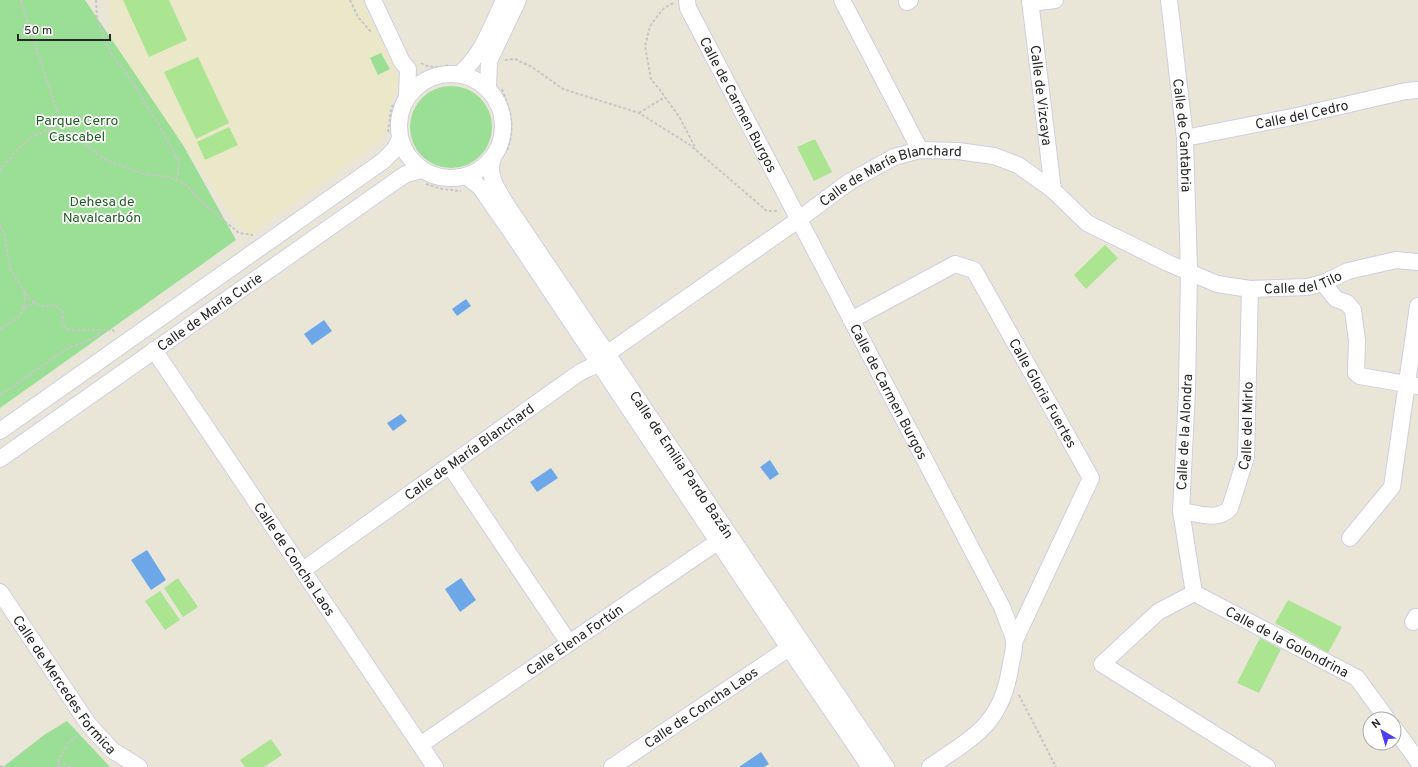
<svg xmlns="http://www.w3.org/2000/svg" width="1418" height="767" font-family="Overpass,sans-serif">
<rect width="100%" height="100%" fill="#e9e6d8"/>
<!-- education -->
<path fill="#eae8c8" d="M109,0h252l37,74 1,8 -2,8 -7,19 -2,17 -5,11 -6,6 -130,94 -134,-193 -3,-13z"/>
<!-- green -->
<g fill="#9bde96">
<path d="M0,0h85l98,145 53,95 -236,168z"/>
<path d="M381,53l9,16 -12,6 -8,-17z"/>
<circle cx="451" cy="127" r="41"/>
<path d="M67,721l43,46h-107l41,-32z"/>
</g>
<!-- pitch -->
<g fill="#abe592">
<path d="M123,0h46l18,40 -38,17z"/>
<path d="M198,57l31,66 -33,16 -32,-67z"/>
<path d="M229,127l9,18 -33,15 -8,-18z"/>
<path d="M815,139l17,33 -18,9 -17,-34z"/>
<path d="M1105,245l13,13 -32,31 -12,-14z"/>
<path d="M178,578l20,29 -15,10 -19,-29z"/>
<path d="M160,591l20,29 -15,10 -20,-29z"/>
<path d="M1288,600l54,27 -14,26 -53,-30z"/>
<path d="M1260,638l21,11 -22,44 -22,-10z"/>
<path d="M271,739l11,16 -18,12h-19l-5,-7z"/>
</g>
<!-- water -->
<g fill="#6ea7e8">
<path d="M466,299l5,7 -14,10 -5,-7z"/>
<path d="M324,320l8,11 -20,14 -8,-11z"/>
<path d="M401,414l6,7 -14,10 -6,-8z"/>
<path d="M770,460l9,14 -9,6 -10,-13z"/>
<path d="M551,468l7,10 -21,14 -7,-10z"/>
<path d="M147,550l19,30 -15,10 -20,-30z"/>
<path d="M461,578l15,22 -16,12 -15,-23z"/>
<path d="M761,752l8,12 -5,3h-25z"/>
</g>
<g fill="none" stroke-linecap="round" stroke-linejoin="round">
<defs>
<g id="minor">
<path d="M373,0l29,62 6,7 -1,28"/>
<path id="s1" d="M687,0l1,8 314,599c3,9 11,26 12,34 1,9 -3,20 -4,28 -9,56 -37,68 -80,98"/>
<path d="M842,0l78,150"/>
<path id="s2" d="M1030,0l23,190"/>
<path id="s3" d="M1169,0l16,138 4,133 -2,120 -6,120 13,82"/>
<path d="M907,2l3,-2"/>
<path d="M1030,3l25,-3"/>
<circle cx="451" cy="126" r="52"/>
<path d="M460,74c22,-19 32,-48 44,-74"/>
<path d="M488,88l1,-27 29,-61"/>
<path id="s4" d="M1185,138l112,-22 109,-25 12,-1"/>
<path id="s5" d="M493,158c-7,18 6,34 15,49l378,560"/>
<path d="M467,177l13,10 36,52 273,409 81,119"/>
<path d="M1323,283l13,16 11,4 6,7 4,30 -1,33 4,3 58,10"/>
<path id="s6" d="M851,320l104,-56 19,6 117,208 -77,164"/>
<path id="s7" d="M154,350l281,417"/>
<path id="s8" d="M608,353l190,-133 51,-38 45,-25 26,-7 38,1 36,5 24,9 35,25 34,33 81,40 49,21 33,5 58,-2 15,-4 25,-12 48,-11 22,2"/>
<path d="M0,431l383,-270 11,-11 6,-11"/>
<path id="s9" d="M0,459l397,-279 9,-6 16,-4"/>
<path d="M450,466l119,177"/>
<path id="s10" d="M1181,511c16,2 37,11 49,-3l16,-51 4,-168"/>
<path d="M1350,538l42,-51 26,-181"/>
<path id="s11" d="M303,570l276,-197c9,-4 19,-12 28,-6"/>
<path id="s12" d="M0,592l89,133 23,25 27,17"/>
<path d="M1194,593l-36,19 -56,52 165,103"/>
<path id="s13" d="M1194,593l163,85 30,41"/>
<path d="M1413,622l3,-5h2"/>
<path d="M1394,728l24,33"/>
<path id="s14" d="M420,745l306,-209"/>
<path id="s15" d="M612,767l177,-119"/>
</g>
</defs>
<!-- minor casing -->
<use href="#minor" stroke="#cfcedf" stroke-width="18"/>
<!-- path -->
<g stroke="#c7c7c7" stroke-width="2" stroke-dasharray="3 2" stroke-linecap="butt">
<path d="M21,0v2l37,111 15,22 31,24 40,15 26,3 15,7 18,19 36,30 14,2"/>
<path d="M96,0l1,19 14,34 21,28 32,53 15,28 -2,18"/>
<path d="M350,0l8,17 13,15"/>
<path d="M673,3l-10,6 -13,17 -5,20 6,33 9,11 20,28 16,31"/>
<path d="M505,60l10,-1 17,8 31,22 76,24 51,32 77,66h11"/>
<path d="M421,63c8,5 19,5 28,2"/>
<path d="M421,78l11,-5 15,-3"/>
<path d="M502,89c9,22 14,41 4,63"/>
<path d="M498,95c10,17 13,36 5,54"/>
<path d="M639,113l26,-16"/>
<path d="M393,126l1,-8 4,-13"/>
<path d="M388,132l3,-23 3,-6"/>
<path d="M0,171l14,-18 16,-15 34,-16"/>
<path d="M431,181l13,3h12"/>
<path d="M426,184l16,5 19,2"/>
<path d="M0,225l4,7 6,37 19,30 14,8 11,-3 9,8 -1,12 5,5 6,1h40l2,3"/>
<path d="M24,308l11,-5"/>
<path d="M0,329c20,-13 24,-12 25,-37"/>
<path d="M0,395l70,-48 18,-6 14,-9"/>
<path d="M1019,695l37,72"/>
<path d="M58,762l14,5"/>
<path d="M0,766l3,1"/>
<path d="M59,767l-1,-5 10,-19 11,-9"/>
</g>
<!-- minor -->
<use href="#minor" stroke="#fff" stroke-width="16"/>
</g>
<g text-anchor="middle" stroke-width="3.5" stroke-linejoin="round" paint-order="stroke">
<!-- street labels -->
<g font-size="14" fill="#272727" stroke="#fff">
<text dy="5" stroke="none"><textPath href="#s2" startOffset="96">Calle de Vizcaya</textPath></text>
<text dy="5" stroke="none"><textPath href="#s1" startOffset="117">Calle de Carmen Burgos</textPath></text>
<text dy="5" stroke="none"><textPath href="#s4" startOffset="119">Calle del Cedro</textPath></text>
<text dy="5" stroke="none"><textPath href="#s3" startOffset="136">Calle de Cantabria</textPath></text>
<text dy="5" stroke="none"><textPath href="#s8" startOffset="338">Calle de María Blanchard</textPath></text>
<text dy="5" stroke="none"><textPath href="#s8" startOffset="795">Calle del Tilo</textPath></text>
<text dy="5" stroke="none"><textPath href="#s9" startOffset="256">Calle de María Curie</textPath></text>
<text dy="5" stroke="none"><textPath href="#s1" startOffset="441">Calle de Carmen Burgos</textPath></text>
<text dy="5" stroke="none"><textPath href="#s6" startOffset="279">Calle Gloria Fuertes</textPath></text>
<text dy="5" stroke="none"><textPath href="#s10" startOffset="136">Calle del Mirlo</textPath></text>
<text transform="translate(1184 432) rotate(-87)" y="5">Calle de la Alondra</text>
<text dy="5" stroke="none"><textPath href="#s11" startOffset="204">Calle de María Blanchard</textPath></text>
<text dy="5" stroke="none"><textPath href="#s5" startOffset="364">Calle de Emilia Pardo Bazán</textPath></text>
<text dy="5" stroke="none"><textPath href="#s7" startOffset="252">Calle de Concha Laos</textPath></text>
<text dy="5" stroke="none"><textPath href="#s14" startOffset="187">Calle Elena Fortún</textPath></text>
<text dy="5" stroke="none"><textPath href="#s13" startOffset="105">Calle de la Golondrina</textPath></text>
<text dy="5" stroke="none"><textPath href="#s12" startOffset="113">Calle de Mercedes Formica</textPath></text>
<text dy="5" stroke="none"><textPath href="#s15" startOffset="107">Calle de Concha Laos</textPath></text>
</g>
<!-- park labels -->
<g font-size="14" fill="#1c5e20" stroke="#fff">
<text x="77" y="125">Parque Cerro<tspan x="77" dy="16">Cascabel</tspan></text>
<text x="102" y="206">Dehesa de<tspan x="102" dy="16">Navalcarbón</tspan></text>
</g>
</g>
<!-- north arrow -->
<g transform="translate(1382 731) rotate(322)"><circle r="19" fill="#ffffff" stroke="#a9a9a9"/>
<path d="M0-3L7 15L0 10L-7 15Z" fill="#4c3df1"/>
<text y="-6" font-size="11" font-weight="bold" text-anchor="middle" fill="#272727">N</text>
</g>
<!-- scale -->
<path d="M18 34v6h92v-6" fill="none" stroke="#272727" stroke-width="2"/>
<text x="24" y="34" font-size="12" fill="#272727" stroke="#ffffff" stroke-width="3" paint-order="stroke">50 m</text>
</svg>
